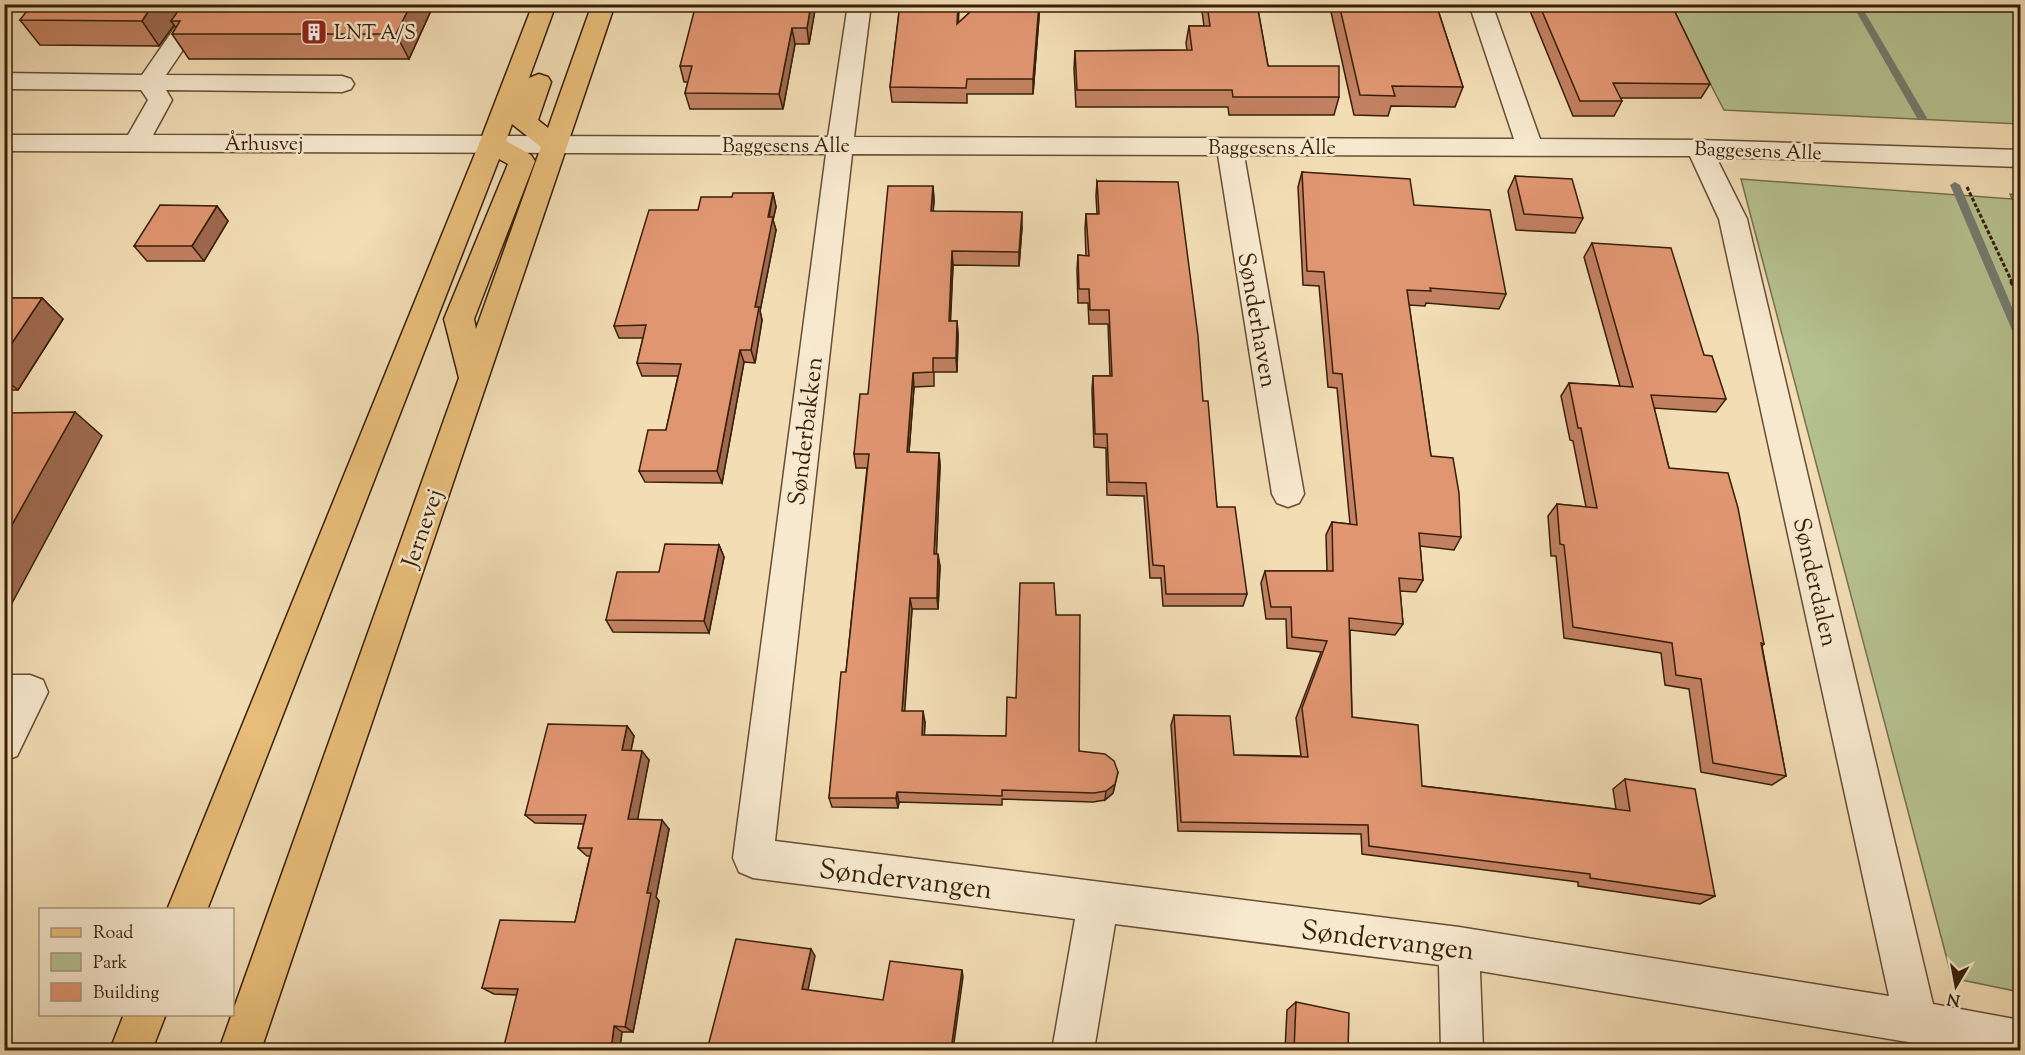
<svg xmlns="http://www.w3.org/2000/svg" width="2025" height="1055" font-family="'Sorts Mill Goudy',serif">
<rect width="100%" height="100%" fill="#f2ddb5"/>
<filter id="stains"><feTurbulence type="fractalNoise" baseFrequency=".00333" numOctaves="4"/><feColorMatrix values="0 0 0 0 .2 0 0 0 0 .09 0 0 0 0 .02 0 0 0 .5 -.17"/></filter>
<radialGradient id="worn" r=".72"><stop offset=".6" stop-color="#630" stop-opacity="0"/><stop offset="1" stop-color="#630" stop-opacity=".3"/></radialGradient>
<!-- green -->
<g fill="#b6c291" stroke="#76704d" stroke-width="1.5">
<path d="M1669,5h351v119l-296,-14z"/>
<path d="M1741,179l271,20 -2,-5 10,1v797l-68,-14z"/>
</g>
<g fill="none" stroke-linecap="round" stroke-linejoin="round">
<!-- stream -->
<g fill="#747d70" fill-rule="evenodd">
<path d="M1852,4h8l67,114 -2,2h-6l-2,-2z"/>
<path d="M1955,182l5,3 60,141v15l-4,-1 -1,-3 -65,-152z"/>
</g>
<defs>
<g id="minor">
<path d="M191,4h23l-48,71 176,1 9,3 3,5 -3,5 -9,3 -176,-2 6,10 -19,35 675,2 20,-133h23l-17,133 660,2 -45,-135h23l48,135 159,1 321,10v17l-304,-10 31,62 186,785 87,16v30h-64l-476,-79 3,79h-42l-2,-85 -324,-41 -21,126h-42l23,-131 -322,-41 -14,-6 -6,-14 93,-704 -822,-3v-16h124l20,-35 -7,-10 -137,-1v-16l138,2zM852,154l366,1 54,339 5,9 11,4 11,-4 5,-9 -60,-339 446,1 29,63 170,777 -430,-69 -684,-86z"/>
<path d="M4,675h26l13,5 5,12 -31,64 -13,5z"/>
</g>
<g id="major">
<path d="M533,4h23l-27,74 10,-4 9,3 3,5 -13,38 10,8 44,-124h23l-354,1046h-42l240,-672 -15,-59 64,-155 -9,-5 -292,751h-40l312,-766zM512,124l29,23 -65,182 -2,-10 61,-158 -4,-6 -25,-14z"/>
<path d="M124,1014h42l-14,36h-42z"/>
</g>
</defs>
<!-- minor casing -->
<use href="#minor" stroke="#664e34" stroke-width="3"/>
<!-- major casing -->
<use href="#major" stroke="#371f09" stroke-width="3"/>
<!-- path-far1 -->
<path stroke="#371f09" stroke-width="3" stroke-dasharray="4 2" stroke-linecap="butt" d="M1967,187l45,95"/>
<!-- path -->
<path stroke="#371f09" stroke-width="4" stroke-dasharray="4.5 3" stroke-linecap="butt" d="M2011,281l9,19"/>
<!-- minor -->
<use href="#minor" fill="#f7e9cf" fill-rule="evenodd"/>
<!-- major -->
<use href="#major" fill="#e9be7a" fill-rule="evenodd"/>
</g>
<!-- wall -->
<g fill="#c28162" stroke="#371f09" stroke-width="1.5">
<path d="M4,4h430l-25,55h-220l-17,-25 4,-6 -2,-3 -15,21 -119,-1 -20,-25 12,-14 -28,-1z"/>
<path d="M816,4l-7,40h-14l-12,65h-93l-5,-16 3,-11h-4l-4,-16z"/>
<path d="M900,4h59l-1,19 21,-19h61l-7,90h-66v9l-75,-1 -2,-15z"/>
<path d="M1201,4h56l11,62 71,31 -5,18h-105l-1,-8h-152l-2,-38 1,-18 112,-1 -1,-7 3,-17h15z"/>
<path d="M1333,4h107l-2,6 25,77 -8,20 -64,-1 -3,10 -34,-1 -23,-103z"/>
<path d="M1529,4h142l39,80 -9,14h-81l2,3 -8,15h-41l-43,-105 1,-3z"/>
<path d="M1302,172l112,33 92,89 -7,15 -73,-6 -1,3 -16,-1 22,151 30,81 -7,13 -34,-4 3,34 -7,12 -16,-1 3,33 -8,11 -45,-5 2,87 70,69 194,23 -3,-20 12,-10 90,117 -15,8 -122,-18v-4l-216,-28 -1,-20 -183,-3 -7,-106 3,-10 60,40 67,1 -5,-38 25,-66 -34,-4 -1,-29h-20l-5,-36 4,-12h62l-1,-36 6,-13 18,2 -13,-136 -9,-1 -9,-101 -16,-1 -5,-98z"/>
<path d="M1515,176l68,42 -8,15 -59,-3 -8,-39z"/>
<path d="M1097,181l106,220 14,106 30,87 -4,12h-80l-2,-28h-11l-6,-82 -37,-1 -1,-47 -12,-1 -2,-57 1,-14h17l-2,-52h-19l-1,-21h-10l-1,-33 1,-15 8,1 -1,-27 1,-15h11l-1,-18z"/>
<path d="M933,186l1,15 -1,10 89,16 -3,39 -66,-1 -3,56h7l1,14 -1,37h-23v14l-20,1 -5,65 30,1 1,13 -4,88 4,12 -2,43h-26l-8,102 21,11 -1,13 82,1 10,-38 40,-83 23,136 39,21 -5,21 -8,7 -12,2 -91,-3v6l-103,-3 -1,6 -66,-1 -3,-9 17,-126 21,-204h-11l-2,-14 14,-60z"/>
<path d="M773,193l3,14 -3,13 3,10 -16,81 2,9 -7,43 -11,-1 -22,121 -77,-1 -6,-11 27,-41 12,-54h-36l-5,-13 6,-25h-24l-5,-12 84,-116 34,-13z"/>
<path d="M217,206l11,15 -24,40h-57l-13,-15z"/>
<path d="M1592,243l112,112 22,44 -10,13 -62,-4 15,60 95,176 -2,2 24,130 -14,9 -71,-13 -12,-83 -24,-4 -4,-32 -97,-15 -8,-82h-5l-3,-40 9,-12 29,3 -13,-66 -3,-1 -9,-44 8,-13 51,3 -36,-129z"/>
<path d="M4,298h38l21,21 -45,71h-14z"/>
<path d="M719,545l5,12 -15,76 -96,-1 -7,-12 53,-48z"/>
<path d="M627,726l7,10 -3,14 18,10 -12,59 32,10 -13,68 3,4 -26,131h-11l-105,-37 -23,-1 -12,-6 93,-66 15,-66h-3l-9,-8 6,-24 -49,-1 -10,-8z"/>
<path d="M1296,1002l52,48h-63l2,-40z"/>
</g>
<!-- shaded-wall -->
<g fill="#9e6950" stroke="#371f09" stroke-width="1.5">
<path d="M153,4h35l-17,17 3,4 -15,21 -17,-25z"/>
<path d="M411,4h23l-25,55 -13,-25z"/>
<path d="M811,4h5l-7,40 -2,-16z"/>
<path d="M958,4h1l-1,35 -1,-15z"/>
<path d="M1039,4h1l-7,90v-15z"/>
<path d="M792,28l3,16 -12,65 -4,-15z"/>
<path d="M933,186l1,15 -2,24 -1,-14z"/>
<path d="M773,193l3,14 -3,13 3,10 -16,81 2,9 -7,43 -4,-13 4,-43z"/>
<path d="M217,206l11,15 -24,40 -12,-15z"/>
<path d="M1022,212v15l-3,39v-14z"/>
<path d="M952,251l1,14 -3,70 -1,-14z"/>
<path d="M42,298l21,21 -45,71 -14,-11v-24z"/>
<path d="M957,321l1,14 -1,37 -1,-14z"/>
<path d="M740,350l4,12 -22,121 -5,-12z"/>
<path d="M913,373l1,14 -6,78 -1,-13z"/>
<path d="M75,412l27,24 -98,182v-79z"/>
<path d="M939,453l1,13 -4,101 -2,-13z"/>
<path d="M719,545l5,12 -15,76 -5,-12z"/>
<path d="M938,554l2,12 -2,43 -1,-11z"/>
<path d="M910,598l2,11 -8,112 -2,-10z"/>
<path d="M923,711l2,11 -1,23 -2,-10z"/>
<path d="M627,726l7,10 -5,24 -7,-10z"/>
<path d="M642,751l7,9 -13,68 -8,-9z"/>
<path d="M1115,784l-2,9 -8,7 1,-9z"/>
<path d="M897,792l2,10 -1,6 -2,-10z"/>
<path d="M662,820l7,9 -13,68 3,4 -26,131 -8,-5 22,-134z"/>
<path d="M811,949l4,7 -8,39 -5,-6z"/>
<path d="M962,970l1,7 -10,73h-2z"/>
<path d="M614,1026l8,6 -2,18h-9z"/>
</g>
<!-- building -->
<g fill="#e19672" stroke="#371f09" stroke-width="1.5">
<path d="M32,4h121l-11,17 -122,-1z"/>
<path d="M183,4h228l-15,30h-224l8,-13h-9z"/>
<path d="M696,4h115l-4,24h-15l-13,66 -94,-1 7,-27h-12z"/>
<path d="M900,4h58l-1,20 22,-20h60l-6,75h-66l-1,9 -76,-1z"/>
<path d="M1207,4h50l11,62h71v31h-106l-1,-7h-155l-2,-39 117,-1 -3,-24h21z"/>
<path d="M1339,4h97l27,83 -71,-1 3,10 -35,-1z"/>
<path d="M1539,4h132l39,80 -97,-1 9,18h-42z"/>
<path d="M1302,172l108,7 4,26 76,5 16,84 -76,-6 1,3 -24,-1 24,166 22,2 6,35 2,44 -42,-4 4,47 -24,-2 4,46 -54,-6 3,99 66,8 4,61 208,25 -5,-32 70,10 20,107 -125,-18v-4l-221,-28 -1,-21 -187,-3 -7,-107 56,1 4,39 74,2 -6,-49 25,-67 -35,-4 -1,-30h-20l-6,-36h68l-1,-49 25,3 -15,-151 -9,-1 -9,-101 -17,-1z"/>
<path d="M1515,176l57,3 11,39 -59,-4z"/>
<path d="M1097,181l81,1 20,154 5,65h5l9,106h18l12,87h-81l-2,-28 -11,-1 -7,-82 -37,-1 -2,-48h-12l-2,-58h19l-3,-66h-19l-1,-21h-10l-1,-34 11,1 -3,-42h13z"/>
<path d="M888,186h45l-2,25 91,1 -3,40 -67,-1 -3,70h8l-1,37h-23v14l-20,1 -6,79 32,1 -5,101h4l-1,44h-27l-8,113h21l-1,24 84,1 1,-39 9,1 4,-115h34l2,32h24l-1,136 26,3 9,7 4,11 -3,12 -9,7 -12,2 -92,-3v6l-105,-4 -1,6h-67l12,-126h5l23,-218h-15l6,-60h8z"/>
<path d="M733,193h40l-5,24h5l-18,90h4l-8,43h-11l-23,121h-78l9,-41h18l15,-66 -44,-1 9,-38 -32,1 35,-116h49l3,-13h31z"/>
<path d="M160,205l57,1 -25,40h-58z"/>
<path d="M1592,243l79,5 33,107 8,1 14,43 -75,-4 18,73 59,5 10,35 26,136 -3,-1 25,133 -73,-13 -12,-84 -25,-4 -4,-32 -99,-16 -9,-82 -4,-1 -3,-40 40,4 -16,-80h-3l-9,-45 64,4z"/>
<path d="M4,298h38l-38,57z"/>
<path d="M75,412l-71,127v-126z"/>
<path d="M665,544l54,1 -15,76 -98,-1 11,-48h42z"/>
<path d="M548,724l79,2 -5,24 20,1 -14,68 34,1 -15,73h4l-26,134 -11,-1 -3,24h-108l15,-61 -36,-1 18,-68 75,2 17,-74h-14l8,-33h-61z"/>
<path d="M736,939l75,10 -9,40 81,11 7,-39 72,9 -11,80h-244z"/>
<path d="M1296,1002l53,11 -1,37h-54z"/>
</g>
<!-- icons -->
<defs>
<symbol id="building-square" viewBox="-11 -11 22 22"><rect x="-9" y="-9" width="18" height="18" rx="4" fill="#8f2418" stroke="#f7e9cf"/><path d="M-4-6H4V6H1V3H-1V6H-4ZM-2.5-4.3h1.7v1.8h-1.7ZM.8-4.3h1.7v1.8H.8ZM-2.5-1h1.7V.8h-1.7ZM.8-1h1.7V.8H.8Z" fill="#fff"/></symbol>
</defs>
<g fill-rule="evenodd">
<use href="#building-square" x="299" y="17" width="30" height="30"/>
</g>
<g text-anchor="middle" stroke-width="5" stroke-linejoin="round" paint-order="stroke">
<!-- far-poi labels -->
<g font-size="20" fill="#371f09" stroke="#f7e9cf" text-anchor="start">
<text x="334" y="39">LNT A/S</text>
</g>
<!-- far-street labels -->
<g font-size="20" fill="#371f09" stroke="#f7e9cf">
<text x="264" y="150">Århusvej</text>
<text x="786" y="152">Baggesens Alle</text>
<text x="1272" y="154">Baggesens Alle</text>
<text transform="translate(1758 150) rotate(2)" y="7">Baggesens Alle</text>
</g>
<!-- street labels -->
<g font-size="24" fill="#371f09" stroke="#f7e9cf">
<text transform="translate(1258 320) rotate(80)" y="8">Sønderhaven</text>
<text transform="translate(805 431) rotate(-83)" y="8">Sønderbakken</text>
<text transform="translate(422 528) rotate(-71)" y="8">Jernevej</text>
<text transform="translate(1816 582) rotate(77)" y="8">Sønderdalen</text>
</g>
<!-- near-street labels -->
<g font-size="28" fill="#371f09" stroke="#f7e9cf">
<text transform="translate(906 878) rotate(7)" y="10">Søndervangen</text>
<text transform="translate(1388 939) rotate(7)" y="10">Søndervangen</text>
</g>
</g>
<!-- margin -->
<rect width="2025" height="1055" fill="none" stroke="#f2ddb5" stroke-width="24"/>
<rect x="6" y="6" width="2013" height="1043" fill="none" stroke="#371f09" stroke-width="3"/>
<rect x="12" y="12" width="2001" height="1031" fill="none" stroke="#371f09" stroke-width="1.5"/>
<!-- legend -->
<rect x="39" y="908" width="195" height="108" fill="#f7e9cf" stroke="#aa9880" stroke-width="1.5"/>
<rect x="51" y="928" width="30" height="9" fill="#e9be7a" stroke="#aa9880" stroke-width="1.5"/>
<text x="93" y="938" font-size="18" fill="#371f09">Road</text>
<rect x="51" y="953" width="30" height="18" fill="#b6c291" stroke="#aa9880" stroke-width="1.5"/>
<text x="93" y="968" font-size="18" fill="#371f09">Park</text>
<rect x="51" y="983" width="30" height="18" fill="#e19672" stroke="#aa9880" stroke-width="1.5"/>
<text x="93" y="998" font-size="18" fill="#371f09">Building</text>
<!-- north arrow -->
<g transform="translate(1956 986) rotate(190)" stroke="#f7e9cf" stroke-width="4.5" paint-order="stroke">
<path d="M0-4.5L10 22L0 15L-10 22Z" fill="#371f09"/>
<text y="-9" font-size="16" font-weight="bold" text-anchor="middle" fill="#371f09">N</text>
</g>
<rect width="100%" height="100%" filter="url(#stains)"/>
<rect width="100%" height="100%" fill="url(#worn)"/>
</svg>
